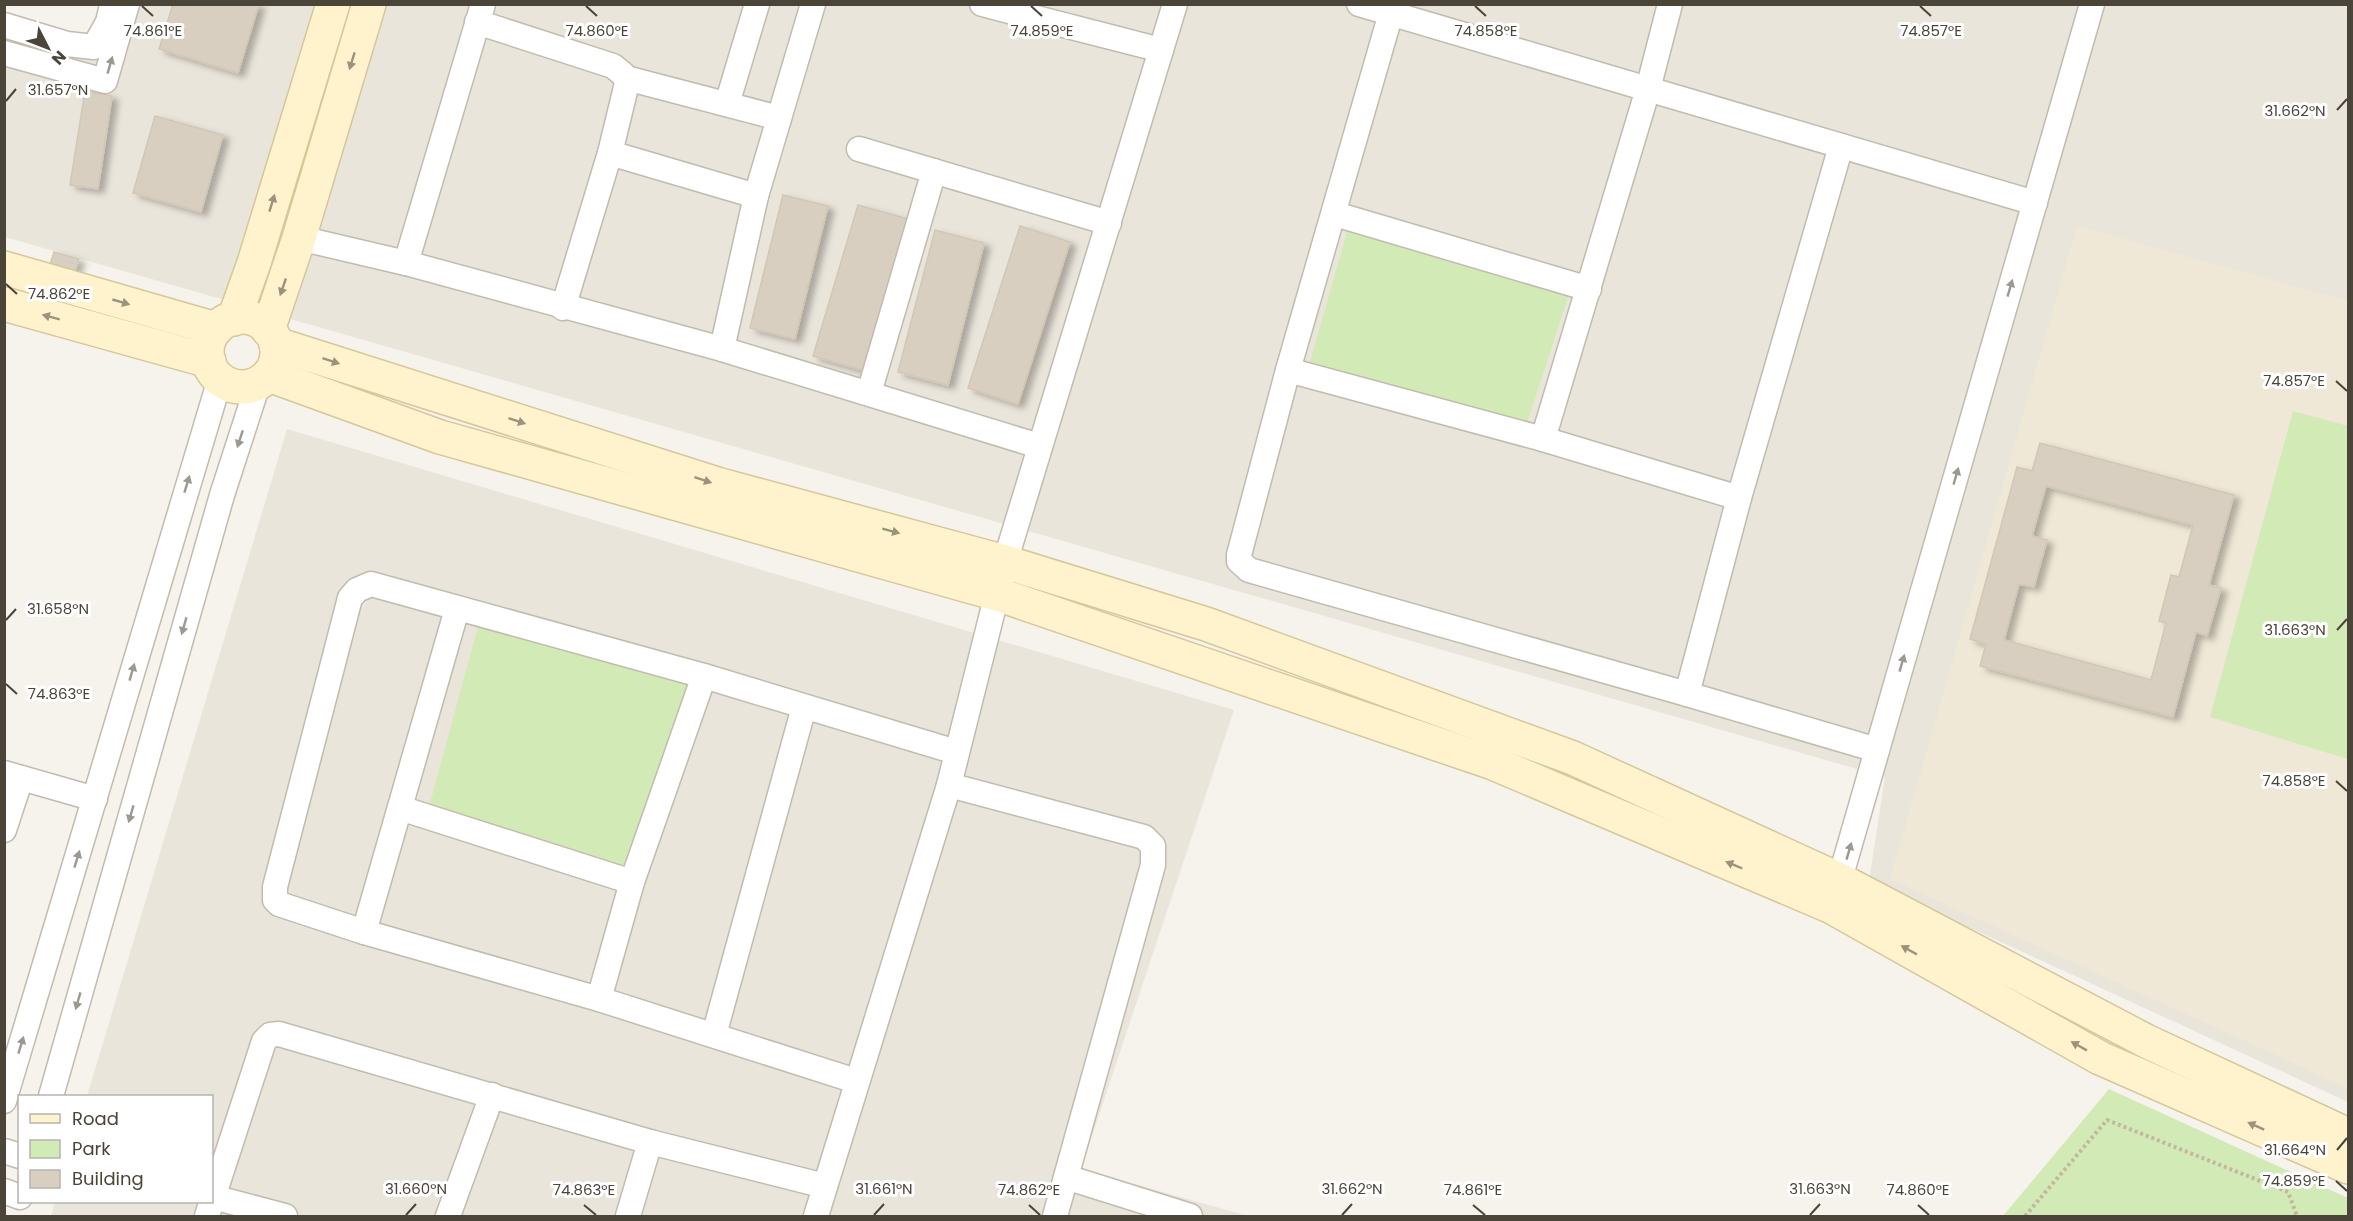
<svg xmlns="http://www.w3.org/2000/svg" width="2353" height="1221" font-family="Poppins,sans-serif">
<defs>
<filter id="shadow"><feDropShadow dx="6" dy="4" stdDeviation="3" flood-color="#0004"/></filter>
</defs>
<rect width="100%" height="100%" fill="#f6f3ec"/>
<!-- residential -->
<g fill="#eae5da">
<path d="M139,4l2209,1v1097l-479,-221 16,-104 -1880,-540 -1,-217 120,34z"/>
<path d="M287,429l947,281 -153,459 167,47h-1197l4,-14h157v-106h-125z"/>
</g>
<!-- education -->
<path fill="#efe8d6" d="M2077,226l271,75v787l-458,-209z"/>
<!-- green -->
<g fill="#d2eab5">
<path d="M1349,225l221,66 -45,138 -216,-63z"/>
<path d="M2293,411l55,15v333l-138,-42z"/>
<path d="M479,623l211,60 -66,190 -195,-66z"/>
<path d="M2109,1089l239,109v18h-345z"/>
</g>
<!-- building -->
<g fill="#d8cfc1" stroke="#d3c7b4" stroke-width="1.5" fill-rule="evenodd" filter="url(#shadow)">
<path d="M173,4h86l-21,69 -79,-24z"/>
<path d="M85,91l27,5 -14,93 -28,-4z"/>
<path d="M155,116l68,19 -22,77 -68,-19z"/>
<path d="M783,195l45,11 -33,133 -45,-11z"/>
<path d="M858,205l50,14 -45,151 -50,-14z"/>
<path d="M1020,226l50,16 -52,162 -50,-16z"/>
<path d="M935,230l49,13 -36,142 -50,-13z"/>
<path d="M54,252l25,7 -7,20 -27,1z"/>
<path d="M2040,443l194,52 -25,90 12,3 -14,48 -11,-4 -23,85 -193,-51 6,-22 -16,-5 47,-172 15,4zM2046,486l147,39 -14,52 -8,-2 -12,46 7,2 -15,57 -147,-40 15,-56 15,3 13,-47 -15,-4z"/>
</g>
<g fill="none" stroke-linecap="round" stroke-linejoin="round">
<defs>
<g id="street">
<path d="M982,4l179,46"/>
<path d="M1359,4l676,199"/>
<path d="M1391,13l-103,357 255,69 196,59 102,-352"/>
<path d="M477,22l136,44 11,9 3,8 -17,70 -47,155"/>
<path d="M4,25l63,19 27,3 14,-25 4,-17"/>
<path d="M4,53l101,28 22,-77"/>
<path d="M626,78l153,40"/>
<path d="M727,104l30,-100"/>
<path d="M859,149l250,74"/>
<path d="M610,153l146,43"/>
<path d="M1335,214l254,75"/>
<path d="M299,238l107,25 316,86 317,97"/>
<path d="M406,263l77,-259"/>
<path d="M722,349l34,-153 57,-192"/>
<path d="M1288,370l-49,185v6l10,9 438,124 52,-196"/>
<path d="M869,393l65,-222"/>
<path d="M1543,439l105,-350 22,-85"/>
<path d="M1687,694l190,56"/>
<path d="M4,773l91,26"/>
<path d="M949,785l195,52 9,9v19l-87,312 124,39"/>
<path d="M400,808l232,74"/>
<path d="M4,830l17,-52"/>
<path d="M1835,896l257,-892"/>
<path d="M364,932l93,-323"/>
<path d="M599,999l33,-117 72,-206"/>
<path d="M714,1035l90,-328"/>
<path d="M856,1081l-257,-82 -235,-67 -85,-28 -4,-4v-13l75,-289 7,-8 14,-6 333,92 252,76"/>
<path d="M51,1096l171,-601 36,-111"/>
<path d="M4,1101l216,-722"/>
<path d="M4,1151l16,5"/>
<path d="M4,1191l16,6"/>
<path d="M213,1197l72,19"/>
<path d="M207,1216l57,-175 6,-6 9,-1 371,108 175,44"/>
<path d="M448,1216l44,-121"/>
<path d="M628,1216l22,-74"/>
<path d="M816,1216l133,-431 56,-223 170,-558"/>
<path d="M1055,1216l11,-39"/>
</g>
<g id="secondary">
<path d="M4,268l212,61"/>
<path d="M4,304l205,57"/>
<circle cx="242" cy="352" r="35"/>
<path d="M234,319l20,-56 79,-259"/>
<path d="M268,330l31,-92 70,-234"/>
<path d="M276,344l441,140 288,78 201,62 367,134 267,122 306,161 202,94"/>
<path d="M269,375l171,62 557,157 496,169 339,144 268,151 248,109"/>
</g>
</defs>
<!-- street casing -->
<use href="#street" stroke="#c2bbae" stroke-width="27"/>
<!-- secondary casing -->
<use href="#secondary" stroke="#d6c79b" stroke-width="36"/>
<!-- path -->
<path stroke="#c4b79f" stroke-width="4" stroke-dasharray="3 3" stroke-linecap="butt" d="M2025,1216l82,-96 181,72 9,24"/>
<!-- street -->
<use href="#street" stroke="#fff" stroke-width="24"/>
<!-- secondary -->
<use href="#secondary" stroke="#fff3cd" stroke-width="33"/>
</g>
<!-- one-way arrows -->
<defs><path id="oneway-solid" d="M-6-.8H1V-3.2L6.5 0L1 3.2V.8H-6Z" transform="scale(1.5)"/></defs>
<g fill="#9c937c">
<use href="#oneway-solid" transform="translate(352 61) rotate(107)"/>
<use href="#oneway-solid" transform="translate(272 203) rotate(-73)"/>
<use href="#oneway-solid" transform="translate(283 287) rotate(109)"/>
<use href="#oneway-solid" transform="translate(121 302) rotate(16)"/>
<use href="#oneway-solid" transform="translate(51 317) rotate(-165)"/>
<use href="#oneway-solid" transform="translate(331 361) rotate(18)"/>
<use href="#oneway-solid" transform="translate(517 421) rotate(18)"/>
<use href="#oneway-solid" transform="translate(703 480) rotate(18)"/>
<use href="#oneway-solid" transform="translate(891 531) rotate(15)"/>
<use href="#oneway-solid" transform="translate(1734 865) rotate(-157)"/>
<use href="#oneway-solid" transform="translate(1909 950) rotate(-151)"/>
<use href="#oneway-solid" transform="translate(2079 1046) rotate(-151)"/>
<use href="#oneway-solid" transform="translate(2256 1126) rotate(-156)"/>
</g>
<g fill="#9c9892">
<use href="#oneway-solid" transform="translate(110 65) rotate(-74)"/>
<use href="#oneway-solid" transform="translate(2010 288) rotate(-74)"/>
<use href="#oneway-solid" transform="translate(240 439) rotate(108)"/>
<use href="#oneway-solid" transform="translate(1956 476) rotate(-74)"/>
<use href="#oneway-solid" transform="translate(187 484) rotate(-73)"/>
<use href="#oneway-solid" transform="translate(184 626) rotate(106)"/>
<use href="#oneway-solid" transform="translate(1902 663) rotate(-74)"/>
<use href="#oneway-solid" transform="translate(132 672) rotate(-74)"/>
<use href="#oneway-solid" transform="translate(131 814) rotate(106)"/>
<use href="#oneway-solid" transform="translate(1849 851) rotate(-74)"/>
<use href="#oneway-solid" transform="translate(77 859) rotate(-73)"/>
<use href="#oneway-solid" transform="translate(78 1001) rotate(106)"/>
<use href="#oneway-solid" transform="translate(21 1045) rotate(-73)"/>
</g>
<!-- ticks -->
<path fill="none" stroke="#4b4439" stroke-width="2" d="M142,6l11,10M586,6l11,10M1031,6l11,10M1475,6l11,10M1920,6l11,10M6,101l10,-12M2337,110l10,-11M6,284l11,10M2336,381l11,10M6,620l10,-11M2337,630l10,-11M6,684l11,10M2336,781l11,10M2337,1150l10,-12M2336,1181l11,10M584,1205l12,10M1029,1205l11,10M1473,1205l12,10M1918,1205l11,10M406,1215l10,-11M874,1215l10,-11M1342,1215l10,-11M1810,1215l10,-11"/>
<g font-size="15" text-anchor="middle" fill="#4b4439" stroke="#fff" stroke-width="6" stroke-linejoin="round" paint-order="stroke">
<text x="153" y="36">74.861°E</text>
<text x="597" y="36">74.860°E</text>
<text x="1042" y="36">74.859°E</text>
<text x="1486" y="36">74.858°E</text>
<text x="1931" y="36">74.857°E</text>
<text x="58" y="95">31.657°N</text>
<text x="2295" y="116">31.662°N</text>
<text x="59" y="299">74.862°E</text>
<text x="2294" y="386">74.857°E</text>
<text x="58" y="614">31.658°N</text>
<text x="2295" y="635">31.663°N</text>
<text x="59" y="699">74.863°E</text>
<text x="2294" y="786">74.858°E</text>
<text x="2295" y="1155">31.664°N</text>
<text x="2294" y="1186">74.859°E</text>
<text x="416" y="1194">31.660°N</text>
<text x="884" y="1194">31.661°N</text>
<text x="1352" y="1194">31.662°N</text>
<text x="1820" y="1194">31.663°N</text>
<text x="584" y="1195">74.863°E</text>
<text x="1029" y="1195">74.862°E</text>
<text x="1473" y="1195">74.861°E</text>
<text x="1918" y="1195">74.860°E</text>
</g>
<!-- border -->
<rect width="2353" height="1221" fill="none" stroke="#4b4439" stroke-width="12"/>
<!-- legend -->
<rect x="18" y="1095" width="195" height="108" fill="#ffffff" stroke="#b7b4b0" stroke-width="1.5"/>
<rect x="30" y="1114" width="30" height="9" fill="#fff3cd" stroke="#b7b4b0" stroke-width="1.5"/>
<text x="72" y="1125" font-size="18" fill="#4b4439">Road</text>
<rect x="30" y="1140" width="30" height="18" fill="#d2eab5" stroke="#b7b4b0" stroke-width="1.5"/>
<text x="72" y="1155" font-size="18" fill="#4b4439">Park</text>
<rect x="30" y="1170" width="30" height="18" fill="#d8cfc1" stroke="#b7b4b0" stroke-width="1.5"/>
<text x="72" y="1185" font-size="18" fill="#4b4439">Building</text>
<!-- north arrow -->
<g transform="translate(48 48) rotate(132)" stroke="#ffffff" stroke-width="4.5" paint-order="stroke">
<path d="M0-4.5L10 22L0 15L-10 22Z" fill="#4b4439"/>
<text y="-9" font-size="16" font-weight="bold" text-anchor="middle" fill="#4b4439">N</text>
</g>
</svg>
